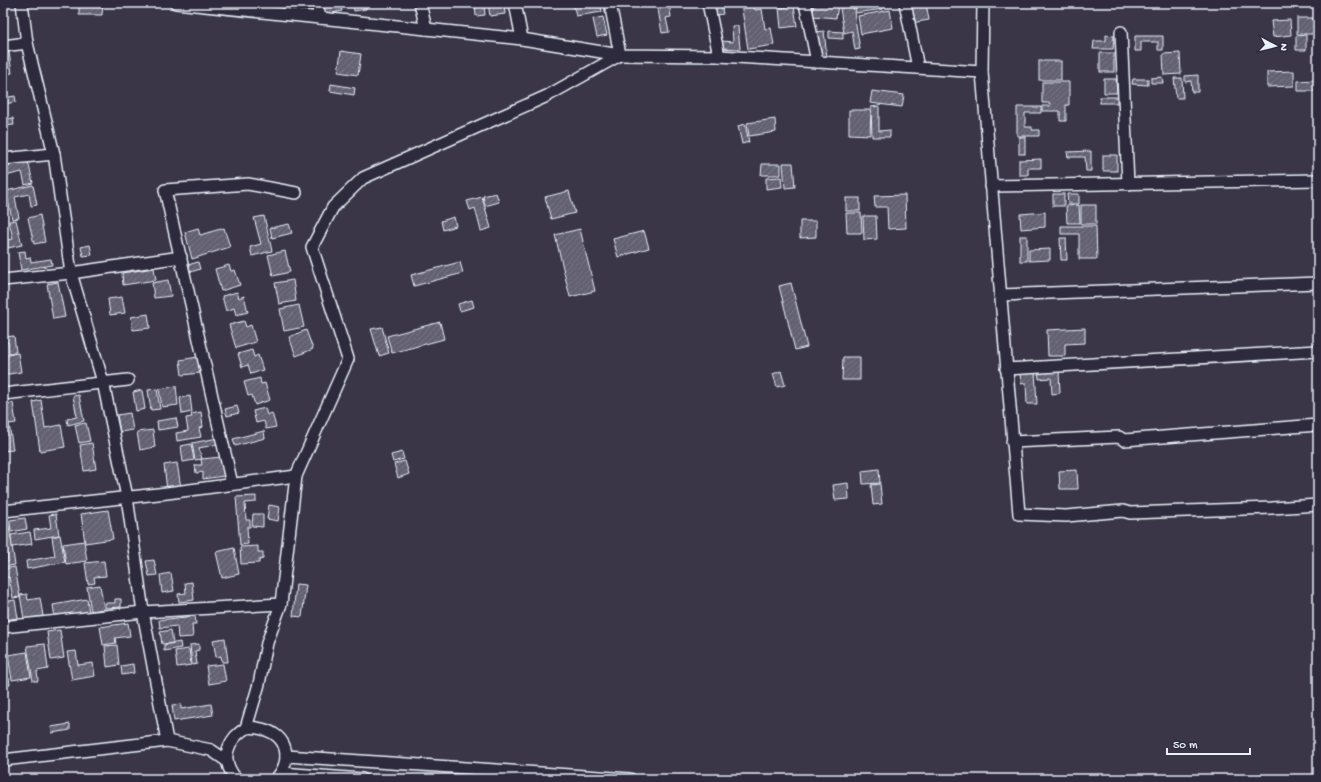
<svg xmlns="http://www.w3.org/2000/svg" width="1321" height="782" font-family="'Gochi Hand',sans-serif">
<defs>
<pattern id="building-hatch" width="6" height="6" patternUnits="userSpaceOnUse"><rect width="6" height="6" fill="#636171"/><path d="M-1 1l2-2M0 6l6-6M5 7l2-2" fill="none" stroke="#797886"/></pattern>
</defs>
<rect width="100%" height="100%" fill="#3a3648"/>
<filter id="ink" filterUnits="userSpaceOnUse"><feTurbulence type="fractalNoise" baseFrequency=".025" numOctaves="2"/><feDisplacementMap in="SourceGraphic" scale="8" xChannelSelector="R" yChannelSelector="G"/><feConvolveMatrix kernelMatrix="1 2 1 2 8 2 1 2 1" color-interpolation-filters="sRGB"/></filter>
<g filter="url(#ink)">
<!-- building -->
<g fill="url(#building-hatch)" stroke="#e8f1f8">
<path d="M322,3h18l2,8 -18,4z"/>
<path d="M353,3h12l1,6 -12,2z"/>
<path d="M475,3h9l1,12 -9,1z"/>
<path d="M488,3h16l1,11 -15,2z"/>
<path d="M573,3h27l2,9 -26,4z"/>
<path d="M657,3h12l2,14 -5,1 3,14 -7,1z"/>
<path d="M714,3h7l2,11 -7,1z"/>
<path d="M741,3h13l1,7 7,-1 3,20 6,-1 3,17 -26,4z"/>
<path d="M814,3l24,2 -2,13 -23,-2z"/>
<path d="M854,3h28l1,6 -27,4z"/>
<path d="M914,3h12l3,17 -18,3 -4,-19z"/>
<path d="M79,4h24l-1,11h-23z"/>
<path d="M794,6l3,20 -16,2 -2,-20z"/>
<path d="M853,6l7,43 -5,1 -3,-19 -8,2 -4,-25z"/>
<path d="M890,10l3,18 -32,6 -3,-18z"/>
<path d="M603,17l4,18 -10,2 -4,-18z"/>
<path d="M1297,18h16l1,16h-17z"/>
<path d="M1290,20l1,15 -18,2 -2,-16z"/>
<path d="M3,24l3,16h-3z"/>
<path d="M732,26h6l2,23 -19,-1 1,-7 11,1z"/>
<path d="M824,31l3,26 -10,1 -2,-26z"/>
<path d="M829,31l14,1v7l-14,-1z"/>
<path d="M1106,35l8,1 -1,13h-20l1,-8h12z"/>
<path d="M1306,35v15h-10v-14z"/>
<path d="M1135,36h28v14h-5v-8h-17v9h-6z"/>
<path d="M341,51l20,3 -3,21 -20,-3z"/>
<path d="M9,52l3,21 -9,2v-22z"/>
<rect x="1100" y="53" width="14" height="19"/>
<path d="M1180,53l1,21 -17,1 -1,-21z"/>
<rect x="1039" y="61" width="22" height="19"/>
<path d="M1294,71v15l-27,1v-15z"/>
<path d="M1315,72h3v15h-2v4h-18v-10l17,-1z"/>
<path d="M1198,75v17h-6l-1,-11 -6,1v-6z"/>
<path d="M1162,77l1,6h-12v-5z"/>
<path d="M1174,78h8l1,20h-7z"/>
<path d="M1104,79h12l1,14h-13z"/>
<path d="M1133,79h15v6l-16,-1z"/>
<path d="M1042,82h27v23h-3v16h-6v-10h-18v-5h8v-3h-8z"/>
<path d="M331,84l24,4 -1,7 -24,-4z"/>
<path d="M872,91l32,4 -2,12 -32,-4z"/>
<path d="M15,96l1,6 -13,2v-6z"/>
<rect x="1100" y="97" width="17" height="6"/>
<path d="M879,106v25l11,-1v7h-18l-1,-30z"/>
<path d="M1017,107h24v6h-16v14h7v3h7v6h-22z"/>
<path d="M849,110h22l-1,25 -21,-1z"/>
<path d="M13,118l1,7 -11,1v-6z"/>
<path d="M775,119l1,13 -27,4 -2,-13z"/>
<path d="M745,124l4,18 -7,2 -4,-18z"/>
<rect x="1019" y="137" width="6" height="17"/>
<path d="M1091,151v20h-5l-1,-14h-17l-1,-5z"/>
<rect x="1103" y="155" width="14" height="16"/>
<path d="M1041,159v9h-13v7h-9v-15z"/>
<path d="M28,161l5,22 -8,2 -3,-13 -17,4 -2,-9z"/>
<path d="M783,163h10l2,24 -10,1z"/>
<path d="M762,164h19v11h-20z"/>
<path d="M781,177l1,10 -16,2v-11z"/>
<path d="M33,185l4,20 -6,1 -2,-12 -14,3 4,21 -7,1 -6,-28z"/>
<path d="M569,191l6,22 -24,6 -6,-22z"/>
<path d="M496,193l3,9 -14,4 -2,-10z"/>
<rect x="1053" y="194" width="11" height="12"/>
<path d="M1067,194h12v10h-11z"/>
<path d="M905,195l1,33 -18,1 -1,-22h-12l-1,-11z"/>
<path d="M482,197l9,31 -10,3 -6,-23 -5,2 -3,-9z"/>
<rect x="846" y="198" width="14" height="13"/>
<path d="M1079,205l1,18h-13l-1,-17z"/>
<rect x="1081" y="205" width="15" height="19"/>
<path d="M1045,212v15l-24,2 -1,-15z"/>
<path d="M846,213h15l1,20h-15z"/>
<path d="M40,215l5,27 -11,2 -6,-26z"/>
<path d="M264,216l8,35 -20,5 -2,-9 11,-3 -7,-26z"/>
<path d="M863,216h13l1,23 -13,1z"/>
<path d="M454,217l2,9 -13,4 -2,-9z"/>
<path d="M16,220l6,25 -14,3 -1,-8 6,-1 -4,-18z"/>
<path d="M800,221h16v16l-16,1z"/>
<path d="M289,224l3,9 -20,5 -2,-10z"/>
<path d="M1061,226h35l1,33h-18v-25h-18z"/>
<path d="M198,228l2,7 24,-7 6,19 -38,12 -7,-27z"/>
<path d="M580,229l15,62 -25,6 -15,-62z"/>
<path d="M644,231l5,17 -31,9 -5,-18z"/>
<rect x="1020" y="236" width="7" height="25"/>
<path d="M1060,238h6l1,22h-6z"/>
<path d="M90,245l2,10 -9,1 -2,-9z"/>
<path d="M1050,249v11l-21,1v-11z"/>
<path d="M25,251l1,7 4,-1 1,5 20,-3 1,6 -31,5 -3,-18z"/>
<path d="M285,251l5,21 -17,4 -5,-21z"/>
<path d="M198,262l2,7 -9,3 -3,-7z"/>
<path d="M460,262l3,11 -49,13 -3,-11z"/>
<path d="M229,265l2,6 4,-1 5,15 -19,6 -6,-22z"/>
<path d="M154,268l2,12 -33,5 -1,-12z"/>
<path d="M168,280l3,16 -17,2 -2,-15z"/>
<path d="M293,280l3,21 -17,3 -4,-21z"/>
<path d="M58,282l7,35 -12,2 -6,-35z"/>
<path d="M791,283l16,64 -12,3 -16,-64z"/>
<path d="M237,292l2,6 5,-2 4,16 -12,3 -2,-7 -8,3 -4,-15z"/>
<path d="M122,297l3,16 -15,2 -2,-16z"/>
<path d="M472,300l2,7 -14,4 -2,-7z"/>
<path d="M299,305l5,22 -20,4 -4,-22z"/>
<path d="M148,314l2,14 -17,2 -2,-13z"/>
<path d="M244,321l2,6 5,-2 5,17 -20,6 -7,-23z"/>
<path d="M440,322l4,17 -52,14 -5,-17z"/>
<path d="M382,327l7,26 -10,3 -8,-27z"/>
<path d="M1085,328v15l-20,1v12h-17l-1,-26z"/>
<path d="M306,330l7,19 -17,7 -7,-19z"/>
<path d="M14,336l2,16 -7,1 -1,-11 -5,1v-6z"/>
<path d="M252,350l2,7 4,-2 5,15 -12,4 -3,-9 -6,2 -4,-13z"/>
<path d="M18,353l3,19 -18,3v-19z"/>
<path d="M198,357l2,16 -18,2 -2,-15z"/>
<path d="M843,357h17v23h-18z"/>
<path d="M1059,370l1,23 -8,1 -1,-16 -12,1 -1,-8z"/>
<path d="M781,371l4,14 -8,2 -4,-13z"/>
<path d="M1035,371l2,33h-10l-1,-21 -5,1 -1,-12z"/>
<path d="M260,378l1,6 4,-1 5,17 -15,5 -3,-10 -4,1 -4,-14z"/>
<path d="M176,386l2,19 -16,2 -3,-18z"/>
<path d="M157,389l3,20 -9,1 -3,-20z"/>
<path d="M142,390l3,19 -9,2 -3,-19z"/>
<path d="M79,395l5,26 -16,4 -1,-6 10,-2 -4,-21z"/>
<path d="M190,396l2,16 -10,2 -2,-16z"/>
<path d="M41,400l4,28 16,-3 4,22 -25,4 -7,-49z"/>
<path d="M13,403l3,20 -8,1 -3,-20z"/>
<path d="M237,406l2,7 -12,3 -2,-7z"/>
<path d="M265,408l2,7 5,-2 4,14 -10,2 -2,-8 -8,2 -3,-12z"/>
<path d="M201,412l2,15 -4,1 2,9 -24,4 -1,-8 12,-2 -2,-13 6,-1 -1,-3z"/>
<path d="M130,413l3,17 -13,2 -3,-17z"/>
<path d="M176,418l2,9 -20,3 -1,-9z"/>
<path d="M86,423l4,18 -11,2 -4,-18z"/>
<path d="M9,424l4,26 -10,1v-25z"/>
<path d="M153,430l2,17 -15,3 -3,-18z"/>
<path d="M264,431l1,7 -30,8 -2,-7z"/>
<path d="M218,438l1,6 -20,4 3,11 -7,1 -3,-17z"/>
<path d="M92,443l4,26 -12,2 -4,-26z"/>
<path d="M191,444l3,16 -11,2 -2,-16z"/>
<path d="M402,452l2,7 -11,3 -2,-7z"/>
<path d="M222,457l2,19 -21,3v-7l-7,1 -1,-8h7l-1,-6z"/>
<path d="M405,461l4,13 -11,4 -4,-14z"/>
<path d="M177,463l4,25 -14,2 -3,-25z"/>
<path d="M879,469l1,14 -17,1 -1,-13z"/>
<path d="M1077,470l1,19h-18l-1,-18z"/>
<path d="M848,483l1,16 -14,1 -2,-15z"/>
<path d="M880,484l2,20 -9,1 -2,-20z"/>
<path d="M256,496v6l-11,1 1,17h4v7h-3l1,17 -8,1 -4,-48z"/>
<path d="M269,505l11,2 -2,14 -11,-2z"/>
<path d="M108,510l5,29 -28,4 -4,-29z"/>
<path d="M56,514l3,21 -24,4 -1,-9 17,-2 -2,-13z"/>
<path d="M253,514h10v13l-11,-1z"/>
<path d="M25,518l2,11 -16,3 -1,-12z"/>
<path d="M8,520l7,45 -12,2v-4l5,-1 -2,-18 -3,1v-24z"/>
<path d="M30,532l2,12 -20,3 -1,-12z"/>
<path d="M60,535l5,27 -38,7 -1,-8 29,-5 -3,-19z"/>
<path d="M84,541l3,20 -21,3 -3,-20z"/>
<path d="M258,546v6h5v7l-4,1v3l-18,1 -1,-17z"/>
<path d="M234,548l5,26 -17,4 -6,-26z"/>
<path d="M154,560l3,15 -8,1 -3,-15z"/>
<path d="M104,561l2,15 -12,1 1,6 -7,1 -3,-21z"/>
<path d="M15,567l5,30 -7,1 -4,-21 -6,1v-9z"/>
<path d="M171,573l3,18 -12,2 -2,-18z"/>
<path d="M192,582l2,18 -15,2 -1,-8 8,-1 -1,-10z"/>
<path d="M296,584l10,1 -4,32 -9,-1z"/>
<path d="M100,585l4,24 -13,2 -4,-24z"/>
<path d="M27,594l1,6 12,-2 3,18 -19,3 -4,-24z"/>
<path d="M87,599l2,13 -34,6 -2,-13z"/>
<path d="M115,599h6v8l-16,1v-5h10z"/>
<path d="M15,600l3,18 -15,2v-18z"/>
<path d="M195,616l1,8h-4l1,13 -15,1 -1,-12 -17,2 -1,-8z"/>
<path d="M128,623l2,13 -15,2 1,5 -13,2 -3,-18z"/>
<path d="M60,630l4,28 -13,2 -4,-28z"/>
<path d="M171,630l2,13 -11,1 -2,-12z"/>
<path d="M225,638l3,24h-6l-1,-6 -5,1 -3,-17z"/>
<path d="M180,642l1,6 -17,3v-6z"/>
<path d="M45,644l3,25 -11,2 1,10h-5l-6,-35z"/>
<path d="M199,644v6l-4,1 2,13 -5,1 -2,-20z"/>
<path d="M117,645l2,20 -12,2 -2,-21z"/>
<path d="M189,649l2,16 -14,2 -2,-16z"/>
<path d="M76,651l2,14 15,-2 2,13 -23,4 -5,-28z"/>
<path d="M27,652l4,25 -19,3 -4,-25z"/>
<path d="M133,664l1,9 -12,2 -1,-9z"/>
<path d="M223,664l3,17 -17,3 -3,-18z"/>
<path d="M3,678h6l1,7 -7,1z"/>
<path d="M181,704v5l30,-5 2,11 -39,6 -2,-16z"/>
<path d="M70,724v6l-18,3 -1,-6z"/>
</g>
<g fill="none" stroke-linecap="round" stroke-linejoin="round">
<defs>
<g id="minor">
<path d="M22,3l5,40 27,111 17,119 32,109 24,115 16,115 24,129"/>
<path d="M176,3l346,36 98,16 99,1 263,16"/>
<path d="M317,3l3,15"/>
<path d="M420,3l6,26"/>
<path d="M515,3l7,36"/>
<path d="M708,3l11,53"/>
<path d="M805,3l12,59"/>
<path d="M905,3l13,65"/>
<path d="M983,3l-1,69 37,442 47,2 57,-5 7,2 142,-5 46,-3"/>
<path d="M1121,32l7,152"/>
<path d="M3,46l24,-3"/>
<path d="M3,159l51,-5"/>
<path d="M991,186l327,-6"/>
<path d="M3,280l68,-7 110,-16"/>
<path d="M1000,295l318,-12"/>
<path d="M1006,369l312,-18"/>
<path d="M3,394l125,-14"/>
<path d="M1012,442l107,-5 5,3 194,-15"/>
<path d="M232,484l-67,-294 83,-6 48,9"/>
<path d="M3,511l164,-18 129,-17"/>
<path d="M3,627l140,-15 138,-8"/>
<path d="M246,728l13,-44 8,-41 14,-39 15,-128 52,-117 -36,-112 21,-40 30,-29 184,-82 73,-41 -10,-52"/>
<path d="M286,756l344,23"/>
<path d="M3,760l164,-19 44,9 16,11"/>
<path d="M281,773l81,6"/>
<path d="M237,779c-7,-6 -11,-16 -10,-25 1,-6 4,-12 8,-17 3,-3 8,-8 12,-9 5,-1 11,0 15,1 26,6 31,31 14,50"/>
</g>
</defs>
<!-- minor casing -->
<use href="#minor" stroke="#e8f1f8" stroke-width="14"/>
<!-- minor -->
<use href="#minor" stroke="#2f2a3d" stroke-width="11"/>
</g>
</g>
<!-- margin -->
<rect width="1321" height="782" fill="none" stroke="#2f2a3d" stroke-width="16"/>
<rect x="8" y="8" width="1305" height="766" fill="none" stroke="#e8f1f8" stroke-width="1.5" filter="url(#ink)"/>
<!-- north arrow -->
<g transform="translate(1275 46) rotate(97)" stroke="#2f2a3d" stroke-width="3" paint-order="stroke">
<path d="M0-3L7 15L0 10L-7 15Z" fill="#e8f1f8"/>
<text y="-6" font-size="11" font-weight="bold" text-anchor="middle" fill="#e8f1f8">N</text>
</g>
<!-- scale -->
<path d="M1167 748v6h83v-6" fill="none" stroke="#e8f1f8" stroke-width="2"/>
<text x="1173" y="748" font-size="12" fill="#e8f1f8" stroke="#2f2a3d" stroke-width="3" paint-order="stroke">50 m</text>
</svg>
